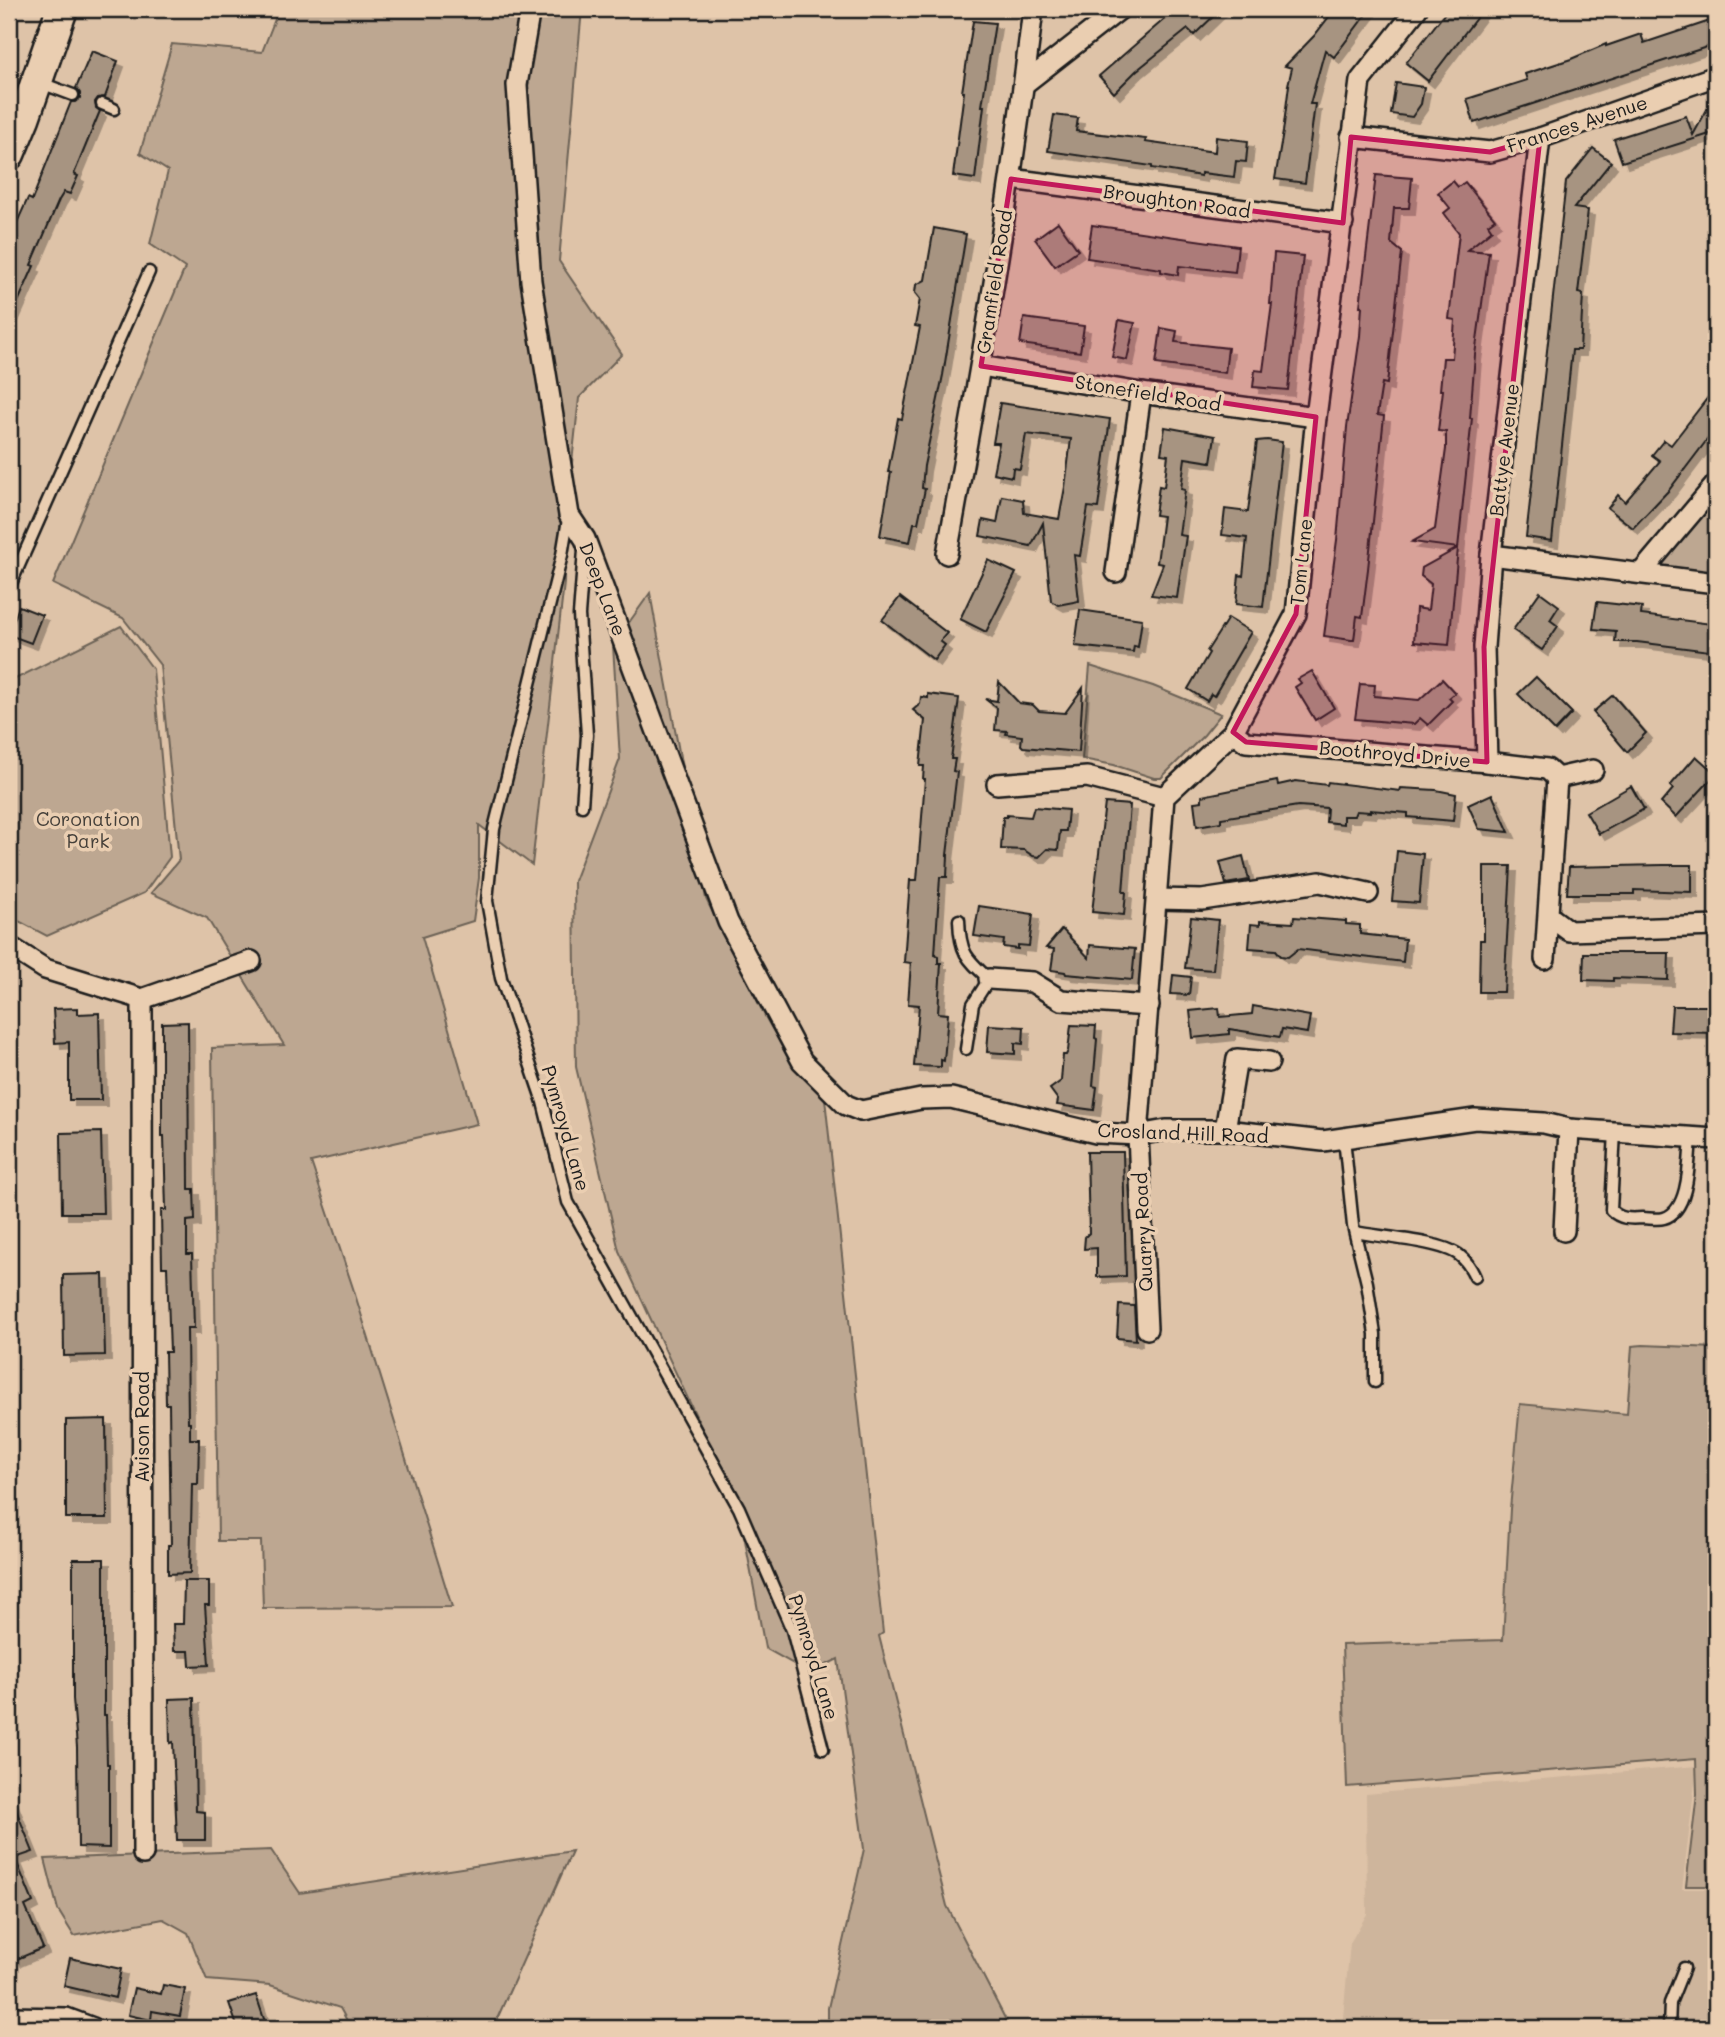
<svg xmlns="http://www.w3.org/2000/svg" width="1725" height="2037" font-family="Mali,sans-serif">
<defs>
<filter id="shadow"><feDropShadow dx="6" dy="6" stdDeviation="0" flood-color="#0004"/></filter>
</defs>
<rect width="100%" height="100%" fill="#dec3a8"/>
<filter id="ink" filterUnits="userSpaceOnUse"><feTurbulence type="fractalNoise" baseFrequency=".0143" numOctaves="2"/><feDisplacementMap in="SourceGraphic" scale="14" xChannelSelector="R" yChannelSelector="G"/><feConvolveMatrix kernelMatrix="1 2 1 2 8 2 1 2 1" color-interpolation-filters="sRGB"/></filter>
<g filter="url(#ink)">
<!-- built -->
<path fill="#ceb59c" d="M1697,1766l-15,123h34v139h-374l8,-85 17,-29 -1,-120z"/>
<!-- green -->
<g fill="#bda791" stroke="#6c6256" stroke-width="2">
<path d="M279,9h303l-23,252 63,93 -43,44 -14,129 -1,56 -32,282 -53,-40v53l-6,43 -51,16 55,187 -166,38 42,126 99,319 -189,1 -2,-67h-43l-6,-493 72,-3 -77,-127 -56,-25 28,-33 -19,-195 -37,-47 -70,-34 132,-316 -35,-24 18,-73 -28,-18 32,-109 90,8z"/>
<path d="M1716,495v82l-54,-10 2,-9z"/>
<path d="M650,593l56,306 60,119 26,46 33,35 58,534 -4,3 68,270 63,122h-182v-20l36,-159 -26,-190 -28,14 -45,-25 -26,-140 -120,-257 -43,-184 -2,-186 46,-122 -7,-114z"/>
<path d="M121,626l32,43 17,188 -26,36 -97,43 -38,-20v-234z"/>
<path d="M1090,666l63,20 68,28 -17,21 -43,43h-7l-40,-13 -32,-6z"/>
<path d="M1643,1345l73,3v538h-30l11,-92 -1,-35 -349,28 -5,-142 161,-5 7,-131 10,-105 107,10 5,-68z"/>
<path d="M271,1850l29,43 272,-42 -79,177h-142l-11,-20 -70,-23 -63,-5 -19,-47 -25,-14 -89,17 -16,-26 -13,-51z"/>
</g>
<!-- building -->
<g fill="#a79481" stroke="#1c1c1c" stroke-width="2" filter="url(#shadow)">
<path d="M1176,9h45l-27,26 -6,-6 -52,42 -22,22 -15,-17z"/>
<path d="M1335,9h35l-36,48 -9,-7 -15,54h5l-10,79 -30,-4 8,-47 6,-47h-1l4,-17 -7,-2 29,-30z"/>
<path d="M1448,9h35l-55,72 -22,-18z"/>
<path d="M1716,19v25l-242,79 -7,-24 60,-19 -2,-6 46,-15 35,-15v2l35,-12 3,9z"/>
<path d="M973,21l22,2 -13,83h2l-9,73 -22,-3 11,-84h-2z"/>
<path d="M92,51l26,10 -13,36 -7,1 -3,4 1,6 4,3 -26,63 4,2 -8,18 -6,-2 -5,8 -28,65 3,1 -25,56v-82l19,-42 4,2 39,-98h4l5,-4v-5l-4,-5z"/>
<path d="M1396,83l28,4 -3,17 -9,13 -21,-3z"/>
<path d="M1716,93v39l-94,30 -8,-23 72,-23 7,19z"/>
<path d="M1054,115l24,3 -2,13 70,8 -1,3 70,10 1,-15 32,4 -2,21 -10,-1 -2,16 -33,-4v3l-49,-8v-2l-104,-15z"/>
<path d="M1593,148l18,14 -37,46 14,2 -10,83 5,1 -3,56h-8l-20,191 -26,-4 40,-355z"/>
<path d="M1376,175l36,3 -3,30h-15l-3,35 11,9 -3,26 -12,106 -5,-1 -5,32 7,1 -16,153 -6,48 -5,-1 -3,24h-3l-27,-4 13,-96 10,-113 13,-91 2,-30h-2z"/>
<path d="M1453,181l5,6 7,-5 30,37 -7,5 4,6 -25,20 22,2 -14,103 -5,63h2l-14,130 -46,-6 23,-13 11,-80v-17l-8,-1 5,-41h-3l3,-32h9l3,-38 -6,-1 10,-86 -15,-20 6,-5 -12,-15z"/>
<path d="M1058,222l20,28 -23,16 -20,-27z"/>
<path d="M1092,225l146,21 -3,26 -56,-6 -1,9 -17,-3v-3l-74,-11z"/>
<path d="M934,228l32,6 -23,141 -19,91 -2,22 3,1 -7,34h-4l-4,19 -30,-6 11,-64h-3l5,-26 5,-28 4,1 18,-92 -5,-1 5,-27 -5,-6 1,-8 9,-5z"/>
<path d="M1274,253l29,3 -15,134 -35,-3 2,-17 8,1 9,-67h-2z"/>
<path d="M1024,318l60,8 -4,26 -60,-8z"/>
<path d="M1119,320l16,3 -8,37 -15,-3z"/>
<path d="M1161,328l16,3 -2,11 53,6 -3,25 -69,-9z"/>
<path d="M1716,387v41l-47,62 -36,38 -25,-20 10,-13 7,7 35,-41 -8,-6 12,-15 7,5z"/>
<path d="M1000,403l110,16 -12,89 -10,-1 -8,49 -6,-1 5,46 -21,4 -7,-4 -8,-78 -12,23 -51,-10 3,-16 14,3 5,-27 21,4 1,13 35,6 6,-32 6,-48 -45,-5 -6,35 -7,-1 -1,9 -19,-4 6,-30h-6z"/>
<path d="M1165,427l50,9 -4,26 -26,-4 -4,31 4,1 -6,45 7,1 -9,62 -26,-3 12,-31 -6,-1 6,-47 -8,-1 4,-29 5,1 4,-32 -7,-1z"/>
<path d="M1267,440l15,2 -19,165 -27,-3 3,-29 4,1 4,-38 -25,-3 3,-26 23,3 9,-71z"/>
<path d="M1458,548l-9,97 -35,-3 2,-34 12,2 3,-26 -10,-8 1,-8z"/>
<path d="M988,560l28,13 -30,59 -26,-13z"/>
<path d="M1540,592l19,14 -9,14 8,6 -16,24 -29,-20z"/>
<path d="M900,597l47,36 -7,8 5,4 -11,15 -52,-40z"/>
<path d="M1597,602l45,5 -1,8 71,9 -3,27 -72,-9h-22l1,-11 -23,-2z"/>
<path d="M19,606l23,9 -11,28 -22,-8z"/>
<path d="M1080,610l62,9 -4,28 -4,-1 -1,6 -58,-6z"/>
<path d="M1228,618l23,14 -37,64 -3,-2 -4,7 -19,-12 21,-36 -2,-2z"/>
<path d="M1312,671l22,37 -19,12 -20,-33 6,-4 -3,-4z"/>
<path d="M1536,677l36,36 -17,18 -37,-37z"/>
<path d="M1442,679l13,14 -6,5 3,3 -24,24 -8,-7 -6,6 -59,-5 5,-35 15,1 -1,11 45,4z"/>
<path d="M999,682l20,21 14,2 6,6 26,2 18,-25 -4,64 -56,-5 -2,-2 1,-9 -16,-2 1,-3 -12,-1 2,-22 -12,-9 12,2z"/>
<path d="M928,694l31,4 -8,61h4l-2,12 4,1 -10,83h1l-1,22h-7l-4,62 -1,16 3,1v7h3l-3,50 10,1 -4,47 -3,-1v7l-27,-1 5,-61 -11,-1 3,-41 -7,-1 6,-82h7l8,-101h-2l1,-13h-4l5,-46 -12,-10 7,-6 1,-7 7,1z"/>
<path d="M1613,695l33,38 -19,19 -34,-40z"/>
<path d="M1696,756l20,18 -40,43 -15,-14 12,-14 -3,-3z"/>
<path d="M1277,781l1,4 18,-4 31,4 1,-3 72,9 1,-3 35,2 20,4 -3,27 -45,-4v-4l-38,-3v2l-14,-1 -2,5h-11v8l-17,-2 1,-14 -29,-2 -77,12v4l-24,4 -3,-24 8,-1v-5z"/>
<path d="M1631,786l13,23 -45,25 -13,-22z"/>
<path d="M1492,794l11,25 6,13 -30,-3 -11,-24z"/>
<path d="M1105,803l25,2 -7,87h3l-2,23 -32,-3z"/>
<path d="M1034,807l34,3 -2,21h-6l-2,19 -11,-1 -8,8 -6,-1 -9,-6 -23,-1 2,-32h4v-2l24,2z"/>
<path d="M1397,851l26,3 -4,49 -27,-2z"/>
<path d="M1243,856l6,24 -23,4 -6,-22z"/>
<path d="M1663,865h29v27l-58,-2v4h-67l2,-27z"/>
<path d="M1484,866h27l-7,126h-25l1,-52h4z"/>
<path d="M979,906l54,8 -4,32 -11,-1v4l-15,-2 1,-7 -30,-4z"/>
<path d="M1191,917l27,3 -5,50 -28,-2z"/>
<path d="M1294,917l52,4v3l14,1v9l45,5 -2,23 -105,-13 -10,8 -7,-1 -5,-6 -27,-2 2,-24 9,1v-4l33,2z"/>
<path d="M1062,929l27,29 1,-13 45,4 -3,31 -66,-6 -1,-2 -14,-2 3,-21 -8,-1z"/>
<path d="M1584,953h85l-1,27 -55,-2v3l-30,-1z"/>
<path d="M1173,975l18,2 -2,18 -18,-1z"/>
<path d="M1253,1006l57,10 -3,17 -25,-4 -2,8 -51,-8v5l-36,4 -3,-27 29,-3 1,9 32,-3z"/>
<path d="M1672,1006h44v27l-46,-1z"/>
<path d="M78,1008v6l21,-1 2,87h-32v-58l-14,1 -2,-34z"/>
<path d="M188,1022l1,167h5l1,31 -8,1v33h5l2,74h-7l1,94h2v17h9l-1,45h-6l-2,89 -22,1v-29h3l-2,-141h-3l-1,-52h5l-3,-85h-5l-1,-57h5l-2,-74h-2v-113z"/>
<path d="M989,1025l35,2 -1,17 -8,-1v11l-28,-2z"/>
<path d="M1071,1025l25,1 -1,12 2,1 -4,47 4,1 -3,23 -37,-5 1,-5 -8,-11 11,-8 2,-26h3l2,-4z"/>
<path d="M101,1132l2,81h-41l-1,-80z"/>
<path d="M1087,1152h36l3,124 -29,1v-29l-13,1 1,-12 4,-4z"/>
<path d="M103,1274l2,81 -41,1 -1,-81z"/>
<path d="M1119,1305l15,1 2,34 -19,-2z"/>
<path d="M106,1419l1,99h-41v-98z"/>
<path d="M73,1559h31v156h2l1,49h2v84l-31,-1 -1,-100 -4,-48z"/>
<path d="M184,1581h25v24h-4l4,60 -19,1 -1,-15h-15l-1,-27h10z"/>
<path d="M194,1698l2,113 9,1v28h-28l-4,-98 -3,1 -1,-44z"/>
<path d="M10,1795l23,57 -18,6 18,44 -8,4 18,42 -28,12 -6,-15z"/>
<path d="M70,1958l51,11 -6,29 -51,-12z"/>
<path d="M163,1985l22,4 -5,27 -28,-5 -1,9 -23,-5 6,-27 27,6z"/>
<path d="M256,1995l11,33 -30,-2 -8,-23z"/>
</g>
<g fill="none" stroke-linecap="round" stroke-linejoin="round">
<defs>
<g id="service">
<path d="M41,83l32,12"/>
<path d="M102,104l12,5"/>
<path d="M568,519l-6,36 -68,274 -7,72 14,77 42,124 25,100 171,306 53,122 31,119"/>
<path d="M9,588l140,-316"/>
<path d="M582,806l5,-71 -8,-120 5,-65"/>
<path d="M959,920c1,33 7,38 30,59l-16,25 -7,45"/>
<path d="M1615,1131l-4,79c9,9 18,9 31,8 7,0 16,2 22,0 26,-7 25,-60 27,-81"/>
<path d="M1344,1138l9,88 14,57 8,51v48"/>
<path d="M1355,1232c24,5 86,9 104,23 8,6 12,13 16,22"/>
<path d="M1669,2028l1,-25 14,-35"/>
</g>
<g id="minor">
<path d="M530,9l-13,76 14,196 38,234 16,24 143,383 74,139 44,44 15,6 60,-12 30,-1 145,35 42,2 28,-5h59l98,11 152,-22 69,4 25,6 147,10"/>
<path d="M1024,84l96,-75"/>
<path d="M1351,137l139,15 50,-14 176,-62"/>
<path d="M1011,179l332,44"/>
<path d="M981,366l160,27 175,24"/>
<path d="M947,554c33,-182 64,-362 86,-545"/>
<path d="M1491,555l225,28"/>
<path d="M1116,572l25,-179"/>
<path d="M1641,573l75,-89"/>
<path d="M1233,732l13,10 241,20 60,7 10,9 36,-8"/>
<path d="M1487,762l-3,-115 7,-92 49,-417"/>
<path d="M997,784l90,-7 77,20"/>
<path d="M1157,899l45,1 118,-18 48,11"/>
<path d="M1549,916l20,15 147,-5"/>
<path d="M9,946l36,23 97,30 109,-38"/>
<path d="M1545,959l12,-181"/>
<path d="M989,979l43,3 29,18 88,6"/>
<path d="M142,999l1,855"/>
<path d="M1225,1130l12,-71 32,3"/>
<path d="M1564,1231l5,-102"/>
<path d="M1147,1329l-9,-194 26,-338 69,-65 63,-118 20,-197 44,-336 57,-72"/>
<path d="M9,2017l57,1 27,10"/>
</g>
<path id="primary" d="M9,154l15,-36 38,-109"/>
</defs>
<!-- service casing -->
<use href="#service" stroke="#1c1c1c" stroke-width="15"/>
<!-- minor casing -->
<use href="#minor" stroke="#1c1c1c" stroke-width="24"/>
<!-- primary casing -->
<use href="#primary" stroke="#1c1c1c" stroke-width="35"/>
<!-- service -->
<use href="#service" stroke="#eaceb1" stroke-width="10"/>
<!-- minor -->
<use href="#minor" stroke="#eaceb1" stroke-width="19"/>
<!-- primary -->
<use href="#primary" stroke="#eaceb1" stroke-width="30"/>
</g>
</g>
<!-- marked area -->
<path fill="#c2185b" fill-opacity="0.2" stroke="#c2185b" stroke-width="5" stroke-linejoin="round" d="M1351,137l139,15 50,-14 -56,509 3,115 -241,-20 -13,-10 63,-118 20,-197 -335,-51 30,-187 332,44z"/>
<g text-anchor="middle" stroke-width="7" stroke-linejoin="round" paint-order="stroke">
<!-- street labels -->
<g font-size="19" fill="#1c1c1c" stroke="#eaceb1">
<text transform="translate(1577 124) rotate(-18)" y="7">Frances Avenue</text>
<text transform="translate(1177 201) rotate(8)" y="7">Broughton Road</text>
<text transform="translate(994 282) rotate(-81)" y="7">Gramfield Road</text>
<text transform="translate(1148 393) rotate(9)" y="7">Stonefield Road</text>
<text transform="translate(1504 450) rotate(-83)" y="7">Battye Avenue</text>
<text transform="translate(1301 562) rotate(-84)" y="7">Tom Lane</text>
<text transform="translate(603 589) rotate(69)" y="7">Deep Lane</text>
<text transform="translate(1395 754) rotate(5)" y="7">Boothroyd Drive</text>
<text transform="translate(566 1128) rotate(74)" y="7">Pymroyd Lane</text>
<text transform="translate(1183 1133) rotate(2)" y="7">Crosland Hill Road</text>
<text transform="translate(1143 1232) rotate(-93)" y="7">Quarry Road</text>
<text transform="translate(142 1427) rotate(-90)" y="7">Avison Road</text>
<text transform="translate(814 1657) rotate(73)" y="7">Pymroyd Lane</text>
</g>
<!-- park labels -->
<g font-size="19" fill="#443f39" stroke="#eaceb1">
<text x="88" y="826">Coronation<tspan x="88" dy="22">Park</tspan></text>
</g>
</g>
<!-- margin -->
<rect width="1725" height="2037" fill="none" stroke="#eaceb1" stroke-width="35"/>
<rect x="18" y="18" width="1690" height="2002" fill="none" stroke="#1c1c1c" stroke-width="2.5" filter="url(#ink)"/>
</svg>
